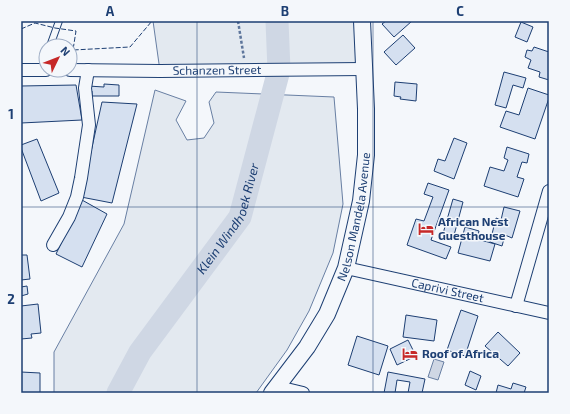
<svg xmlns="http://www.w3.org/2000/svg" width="570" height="414" font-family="'Exo 2',sans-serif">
<rect width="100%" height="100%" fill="#f4f7fb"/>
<!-- green -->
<g fill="#e3e9f0" stroke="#687fa3">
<path d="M153,21h209l2,48 -204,2z"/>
<path d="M155,90l31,11 -10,19 11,20 17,-2 10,-15 -5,-21 7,-10 118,5 9,107 -10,49 -24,58 -22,39 -31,43h-202v-41l70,-128z"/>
</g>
<!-- water -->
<path fill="#cfd7e4" stroke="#687fa3" d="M434,359l10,3 -6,18 -10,-3z"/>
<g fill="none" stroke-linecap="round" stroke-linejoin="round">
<!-- river -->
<path stroke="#cfd7e4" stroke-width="23" id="s1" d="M118,393l22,-41 100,-135 39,-147 -2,-49"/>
</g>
<!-- building -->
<g fill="#d5e0f0" stroke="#1d3f73">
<path d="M386,21h26l-18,16 -12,-13z"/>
<path d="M521,22l12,5 -6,15 -12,-5z"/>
<path d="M403,35l12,13 -19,17 -12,-13z"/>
<path d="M534,47l15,5v28l-10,-3 1,-5 -12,-4 3,-8 -6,-3 2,-7 5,1z"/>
<path d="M504,72l22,6 -3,10 -10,-3 -7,23 -11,-3z"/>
<path d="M395,82l22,2 -1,17 -16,-2 1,-2 -7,-1z"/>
<path d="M104,84l15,1v11h-27v-5h-4v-5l16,1z"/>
<path d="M76,85l6,35 -61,3v-37z"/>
<path d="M528,88l21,7v3l-14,41 -35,-12 6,-16 13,4z"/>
<path d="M102,102l35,2 -25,99 -31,-6z"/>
<path d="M454,138l13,5 -13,36 -20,-8 4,-12 7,2z"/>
<path d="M37,139l22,54 -18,8 -20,-53v-3z"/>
<path d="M507,147l22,7 -2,9 -5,-1 -5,15 7,2 -6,18 -34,-11 6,-19 14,4 4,-11 -4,-2z"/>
<path d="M428,183l21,7 -18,50 20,7 -5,12 -39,-14 9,-26 8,2 9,-24 -9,-3z"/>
<path d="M453,199l10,3 -10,37 -11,-2z"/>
<path d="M82,200l25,14 -25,53 -26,-13z"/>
<path d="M504,207l16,4 -8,27 -7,-3 -3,11 -12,-4 6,-24 5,2z"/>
<path d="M465,227l14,4 -2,8 18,5 -5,17 -32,-8z"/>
<path d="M21,255h6l3,24 -9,1z"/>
<path d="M27,286l1,8 -7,2v-9z"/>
<path d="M38,304l3,29 -10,1 1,4 -11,1v-33z"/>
<path d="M461,310l17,6 -13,40 -18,-6z"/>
<path d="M406,315l31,5 -3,21 -31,-4z"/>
<path d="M498,332l22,21 -12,13 -23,-20z"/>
<path d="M357,336l31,10 -9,29 -31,-10z"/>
<path d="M408,340l8,16 -19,9 -7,-16z"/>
<path d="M470,371l11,5 -5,14 -11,-5z"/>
<path d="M21,372l19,1v20h-19z"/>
<path d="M388,372l37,7 -3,14h-14l2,-11 -13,-2 -2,13h-11z"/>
<path d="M513,383l13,4 -2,6h-28l2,-8 13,4z"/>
</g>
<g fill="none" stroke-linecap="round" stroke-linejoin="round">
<defs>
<path id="service" d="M50,46l9,-25"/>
<g id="minor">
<path d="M21,70h25"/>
<path id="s2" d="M70,70l90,1 204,-2"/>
<path d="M53,245l16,-28 8,-20 4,-19 8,-53 -4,-37 3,-18"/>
<path id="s3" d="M346,268l203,45"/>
<path d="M516,306l33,-115"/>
<path d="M278,387l25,6"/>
</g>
<g id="secondary">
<path id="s4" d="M272,393l35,-46 20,-33 19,-46 15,-67 5,-46v-46l-4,-88"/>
</g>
</defs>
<!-- service casing -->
<use href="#service" stroke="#1d3f73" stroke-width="8"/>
<!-- minor casing -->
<use href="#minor" stroke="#1d3f73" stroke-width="14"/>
<!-- secondary casing -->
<use href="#secondary" stroke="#1d3f73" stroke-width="18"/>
<!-- path -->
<path stroke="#5e769c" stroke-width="2.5" stroke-dasharray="3 2" stroke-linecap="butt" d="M238,21l6,37"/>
<!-- service -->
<use href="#service" stroke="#f4f7fb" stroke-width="6"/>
<!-- minor -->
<use href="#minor" stroke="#f4f7fb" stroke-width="12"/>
<!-- secondary -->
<use href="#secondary" stroke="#f4f7fb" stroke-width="16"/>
<!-- fence -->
<path stroke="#1d3f73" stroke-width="1" stroke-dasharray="5 2" stroke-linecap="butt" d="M21,29l14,-6 20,5 21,3 -3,19 57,-3 22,-26"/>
</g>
<!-- grid -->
<path fill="none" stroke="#1d3f73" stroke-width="1" stroke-opacity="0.55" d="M197,21v372M373,21v372M21,207h528"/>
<!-- icons -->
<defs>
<symbol id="hotel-bare" viewBox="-9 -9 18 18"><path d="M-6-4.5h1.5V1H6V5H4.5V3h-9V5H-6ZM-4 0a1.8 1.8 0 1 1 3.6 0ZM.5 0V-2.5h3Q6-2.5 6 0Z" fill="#c62828" stroke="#f4f7fb" stroke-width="2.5" paint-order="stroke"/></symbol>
</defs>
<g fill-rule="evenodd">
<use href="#hotel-bare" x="415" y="218" width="22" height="22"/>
<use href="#hotel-bare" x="399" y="343" width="22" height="22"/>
</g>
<g text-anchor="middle" stroke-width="3" stroke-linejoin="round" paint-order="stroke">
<!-- street labels -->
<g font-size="12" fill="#1d3f73" stroke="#f4f7fb">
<text dy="4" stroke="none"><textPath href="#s2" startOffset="147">Schanzen Street</textPath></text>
<text dy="4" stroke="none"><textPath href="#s4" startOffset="198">Nelson Mandela Avenue</textPath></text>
<text dy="4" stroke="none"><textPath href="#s3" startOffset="104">Caprivi Street</textPath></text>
</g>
<!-- poi labels -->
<g font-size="12" font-weight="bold" fill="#1d3f73" stroke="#f4f7fb" text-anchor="start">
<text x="438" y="226">African Nest<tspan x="438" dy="14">Guesthouse</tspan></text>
<text x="422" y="358">Roof of Africa</text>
</g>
<!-- water labels -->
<g font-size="13" font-style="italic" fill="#1d3f73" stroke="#f4f7fb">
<text dy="5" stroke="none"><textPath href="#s1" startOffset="208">Klein Windhoek River</textPath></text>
</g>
</g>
<!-- border -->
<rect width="570" height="414" fill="none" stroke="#f4f7fb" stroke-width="44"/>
<!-- north arrow -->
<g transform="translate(58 58) rotate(47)"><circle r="19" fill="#f4f7fb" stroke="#9eadc5"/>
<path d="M0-3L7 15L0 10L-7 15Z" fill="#c62828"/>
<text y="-6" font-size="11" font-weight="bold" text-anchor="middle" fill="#1d3f73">N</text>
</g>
<rect x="22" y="22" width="526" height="370" fill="none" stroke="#1d3f73" stroke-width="1.5"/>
<g font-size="13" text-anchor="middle" font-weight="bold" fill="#1d3f73">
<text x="110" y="16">A</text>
<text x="285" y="16">B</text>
<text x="460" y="16">C</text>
<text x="11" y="119">1</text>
<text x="11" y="304">2</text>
</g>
</svg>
